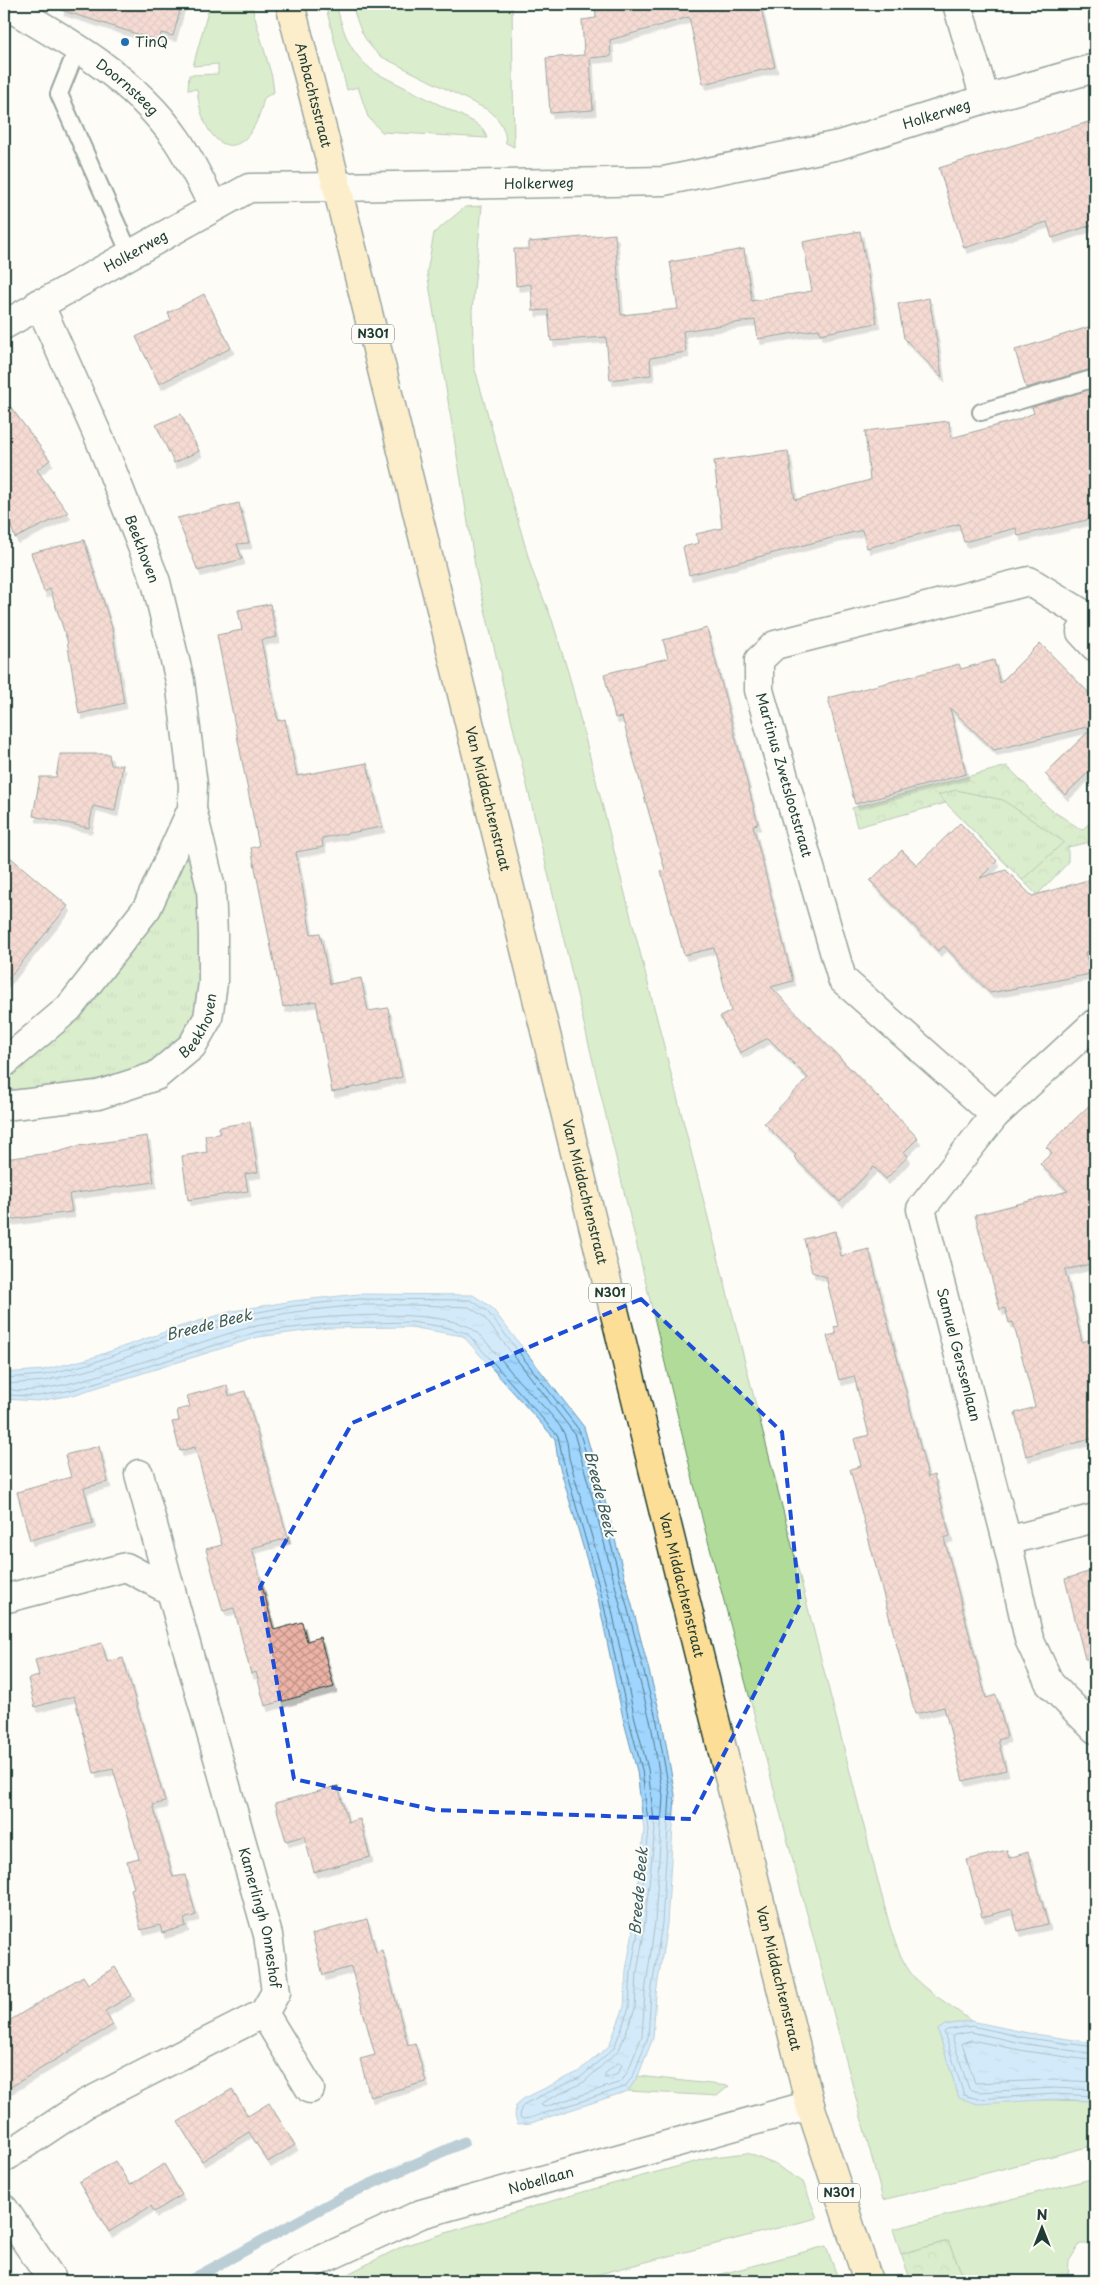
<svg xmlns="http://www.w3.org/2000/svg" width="1099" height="2285" font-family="'Playpen Sans',sans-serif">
<defs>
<pattern id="forest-crowns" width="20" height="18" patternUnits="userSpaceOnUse" patternTransform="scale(1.25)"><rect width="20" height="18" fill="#b0db99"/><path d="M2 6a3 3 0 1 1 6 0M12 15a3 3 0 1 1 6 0" fill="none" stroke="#97bd84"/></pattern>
<pattern id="park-tufts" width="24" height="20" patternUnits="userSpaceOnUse" patternTransform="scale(1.25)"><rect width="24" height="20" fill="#b0db99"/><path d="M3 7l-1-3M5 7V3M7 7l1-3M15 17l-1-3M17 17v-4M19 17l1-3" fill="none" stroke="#97bd84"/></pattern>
<pattern id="water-ripples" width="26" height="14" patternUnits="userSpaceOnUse" patternTransform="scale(1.25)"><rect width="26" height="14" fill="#9fd5fe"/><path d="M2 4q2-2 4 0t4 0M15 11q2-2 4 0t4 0" fill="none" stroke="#88b8da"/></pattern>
<pattern id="building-cross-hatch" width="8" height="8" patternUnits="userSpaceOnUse" patternTransform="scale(1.25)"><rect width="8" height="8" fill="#edb3a6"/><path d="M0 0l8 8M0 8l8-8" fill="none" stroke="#bf9388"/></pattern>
<filter id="shadow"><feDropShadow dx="3" dy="5.5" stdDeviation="0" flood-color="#0004"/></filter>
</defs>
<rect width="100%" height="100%" fill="#fdfcf7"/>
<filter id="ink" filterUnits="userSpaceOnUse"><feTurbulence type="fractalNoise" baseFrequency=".02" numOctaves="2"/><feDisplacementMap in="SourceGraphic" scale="10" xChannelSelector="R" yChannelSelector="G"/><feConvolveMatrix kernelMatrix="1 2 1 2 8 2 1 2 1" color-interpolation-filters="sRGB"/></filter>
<g filter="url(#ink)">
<!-- grass -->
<g fill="#b0db99" stroke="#688c66">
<path d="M210,4h41l21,73 2,15 -10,6c-16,72 -61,56 -67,-9l-9,1 1,-15 29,-1v-10l-25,2z"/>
<path d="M325,4h11c8,30 13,49 40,69l98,49 9,7 4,9 -105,-6 -14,-15 -10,-30 -11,3z"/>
<path d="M352,4h160l2,143 -8,-4c-1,-15 -5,-21 -16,-32l-110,-55c-17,-15 -22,-31 -28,-52z"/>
<path d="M482,206l-10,105 2,55 58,204 20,50 17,55 312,1218c9,32 16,72 43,94 15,12 32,22 47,34l-26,4 -7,5 21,68 136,3v44l-212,55 -180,-678 -227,-950 -49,-300 7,-39 31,-26z"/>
<path d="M638,2076l91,10 -12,10 -89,-5z"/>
<path d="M747,2153l27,11 29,18 14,36 -245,63h-238l69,-35 172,-52 138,-37z"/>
<path d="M1095,2178v66h-15l-11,17 -1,20h-103l-17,-40 -47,13 -8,-25z"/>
<path d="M826,2246l13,35h-143z"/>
</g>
<!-- forest -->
<g fill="url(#forest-crowns)" stroke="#688c66">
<path d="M1007,766l43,43 32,21 13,-12v23l-27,6v16l-31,32 -91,-92 -89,24 -5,-19z"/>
<path d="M948,2241l17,40h-54l-10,-27z"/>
</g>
<!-- park -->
<g fill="url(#park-tufts)" stroke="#688c66">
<path d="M956,790l47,10 61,42 -42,38 -84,-85z"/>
<path d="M188,854l8,5 4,48v90l-12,34 -28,27 -32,16 -59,10 -58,6 -7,-2v-11l59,-48 52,-56 51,-81 10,-28z"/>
</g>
<!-- water -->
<g fill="url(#water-ripples)" stroke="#6c98ad">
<path d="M359,1294l114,1 18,12 93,120 20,70 58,224 13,74 -8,129 -11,70 -3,44 -15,38 -10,15 -97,32 -13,1 -3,-7 1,-12 7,-6 55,-27 31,-26 15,-39 2,-37 6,-33 12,-107 -7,-59 -14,-53 -25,-120 -40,-137 -3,-22 -92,-103 -53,-9 -83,1 -69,9 -185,58 -35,6 -34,-2v-26l39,-3 48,-12 88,-31 54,-16 60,-10z"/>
<path d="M971,2021l57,12 67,10v58l-41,-2 -76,5 -19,-6 -21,-68 7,-5z"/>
</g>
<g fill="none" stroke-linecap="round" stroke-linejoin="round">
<!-- shore -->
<g stroke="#527a85" stroke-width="1">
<path d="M4,1378l40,-3 48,-12 89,-32 54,-15 58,-10 66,-7 112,1 16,11 92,119 20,68 58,224 13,73 -8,128 -11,71 -3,43 -14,37 -9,13 -95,31 -8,1 -2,-2 1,-9 5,-5 55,-26 33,-29 15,-40 2,-37 6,-34 12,-107 -7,-60 -14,-54 -26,-119 -39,-137 -5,-24 -91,-103 -23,-6 -33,-5 -84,2 -70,8 -185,58 -34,6 -34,-1"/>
<path d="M4,1384l1,2 2,-2 38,-3 48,-12 90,-32 53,-15 58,-10 65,-7h55l55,2 14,9 91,117 19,67 58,224 12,72 -8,126 -10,71 -3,43 -14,35 -7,11 -76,25 -4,-2 2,-3 41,-20 35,-32 16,-41 2,-37 6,-34 12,-108 -7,-61 -14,-54 -25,-119 -40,-138c-1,-7 -1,-15 -4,-22 -5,-16 -37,-44 -49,-58 -9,-11 -37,-48 -49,-52 -44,-19 -162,-9 -211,0 -42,8 -222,82 -251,61l-1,2"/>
<path d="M1095,2047l-68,-9 -55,-12 -25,4 -3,2 20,63 14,4 76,-5 41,2"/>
<path d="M1095,2054l-69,-10 -55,-12 -17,3 -2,2 17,52 10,3 75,-4 41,2"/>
<path d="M1095,2061l-70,-10 -54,-11 -9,3 13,40 79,-3 41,2"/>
<path d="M618,2063h3l1,2 -6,10 -11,3v-4z"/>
</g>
<!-- stream -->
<path stroke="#6c98ad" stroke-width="11" d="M189,2281l153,-84 122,-55"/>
</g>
<!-- building -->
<g fill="url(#building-cross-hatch)" stroke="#1f3d34" filter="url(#shadow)">
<path d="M62,4h120l-9,32 -12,-3 -2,8 -98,-31z"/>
<path d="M595,4h165l15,63 -72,17 -14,-67 -79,23 1,16 -21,2 3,52 -43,3 -4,-55 38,-3 -2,-35 14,-2z"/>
<path d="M1095,120v104l-43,14 -5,-16 -83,26 -25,-80z"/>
<path d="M860,231l17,92 -57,11 -1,-5 -61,10 -3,-19 -72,11 3,21 -36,6 1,17 -41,5 -4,-43 -55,4 -3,-31 -15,1 -2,-27 -15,2 -2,-37h15v-7l86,-8 6,81 57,-6 -8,-47 74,-13 8,52 60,-10 -9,-49z"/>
<path d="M204,294l27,54 -72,36 -23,-47 35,-17 -3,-7z"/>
<path d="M929,298l8,44 5,35 -38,-39 -6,-34z"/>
<path d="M1095,325v43l-69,20 -11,-38z"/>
<path d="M1095,388v130l-77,18 -2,-8 -52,14 -5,-18 -92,24 -5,-18 -173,45 -6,-28 16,-4 -3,-9 26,-6 -8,-67 74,-10 7,49 75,-20 -5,-49 84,-10 2,17 66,-18 17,-7 -2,-6z"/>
<path d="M4,398l46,62 -13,10 31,43 -53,25 -11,-32z"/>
<path d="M181,414l18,37 -25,12 -18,-38z"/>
<path d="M239,503l10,40 -12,1 5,15 -44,12 -21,-53z"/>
<path d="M84,540l28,88 12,75 -45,11 -12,-74 -17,-51 -6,3 -13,-39z"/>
<path d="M270,604l7,33 -16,3 17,81 7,-2 12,57 70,-13 15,64 -60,11 1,9 -27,5 15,82 9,-1 10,51 31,-6 7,33 20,-3 14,69 -70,15 -16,-91 -33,6 -32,-159 8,-2 -42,-211 25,-5 -4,-20z"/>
<path d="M707,628l51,196 -5,1 40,156 -22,6 147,151 -14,14 4,4 -22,23 -12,-12 -34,35 -46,-45 2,-2 -32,-32 44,-45 -40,-40 -28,15 -20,-36 11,-6 -17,-63 -30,7 -23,-84 4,-1 -43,-153 -7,1 -11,-44 64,-16 -5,-18z"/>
<path d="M1040,643l55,56v67l-30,29 -20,-21 50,-49 -101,25 -44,-42 16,66 -111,30 -27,-106 131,-34 2,5 33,-9 6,23z"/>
<path d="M60,754h49l2,11h12l-8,46 -22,-5 -4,22 -56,-12 7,-39h16z"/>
<path d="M960,823l37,38 -17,17 26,-8 26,26 63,-18v73l-10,1 6,22 -101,19 -46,-47 -6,5 -68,-70 32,-31 15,15z"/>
<path d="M4,852l64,54 -64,78z"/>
<path d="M1095,1100v163l-30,7 17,72 13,-4v100l-69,18 -11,-43 20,-6 -22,-85 -4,1 -4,-15 -5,2 -25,-95 93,-24 -28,-27 12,-11 -6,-6z"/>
<path d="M250,1122l8,50 -13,2 3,17 -60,9 -6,-44 25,-4 -2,-17 15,-1 -1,-7z"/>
<path d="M147,1136l7,46 -85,12 3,18 -65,8v-6h-3v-55l54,-7 20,-6z"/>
<path d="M835,1231l6,25 28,-7 59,228 6,-2 16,61 -6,2 42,160 10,-3 11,42 -9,3 8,30 -43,11 -19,-74 -29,7 -65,-245 11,-3 -7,-27 15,-4 -15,-59 -15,4 -12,-44 9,-2 -2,-7 4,-1 -12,-49 -14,-5 -8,-33z"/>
<path d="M227,1385l2,11 16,-5 43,147 -36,10 22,82 28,-8 5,19 13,-4 14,50 -69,19 -9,-34 -5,2 -17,-66 -11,3 -17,-62 16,-4 -27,-98 -15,4 -8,-29 7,-1 -2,-11 13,-3 -3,-11z"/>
<path d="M99,1446l9,36 -24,6 9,35 -63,17 -13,-48 54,-15 -6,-22z"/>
<path d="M1095,1570v88l-10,1 -20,-80z"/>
<path d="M102,1643l5,19 16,-4 42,144 -12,3 20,72 12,-2 11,40 -12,4 2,7 -24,7 -2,-8 -19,5 -10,-41 3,-1 -7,-27 12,-3 -26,-89 -19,4 -20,-77 -39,11 -7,-28 11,-3 -4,-16z"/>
<path d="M338,1786l10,36 12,-3 10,38 -56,15 -10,-36 -18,5 -11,-38z"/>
<path d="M1007,1850l2,8 19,-6 20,72 -30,7 -6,-22 -30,8 -15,-57z"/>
<path d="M367,1919l9,33 6,-2 26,95 7,-2 11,39 -56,15 -10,-38 15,-4 -24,-88 -28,8 -11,-41z"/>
<path d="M115,1967l17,28 -27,16 8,14 -109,66v-67l79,-48 5,8z"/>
<path d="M232,2089l16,27 21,-13 26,42 -27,17 -19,-30 -47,29 -24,-39z"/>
<path d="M115,2161l15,24 34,-21 18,31 -28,17 -3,-6 -42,26 -30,-50z"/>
</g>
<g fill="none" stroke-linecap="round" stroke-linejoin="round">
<defs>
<g id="service">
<path d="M77,49l-18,45 71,160"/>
<path d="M981,412l114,-34"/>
</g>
<g id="minor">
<path id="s1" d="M4,4c63,36 131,75 173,136 14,21 25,45 37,67"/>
<path d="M957,4l28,95"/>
<path id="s2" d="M337,187l327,-6 175,-36 146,-46 110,-31"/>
<path d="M1093,620l-12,12 14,15"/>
<path id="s3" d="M1095,1023l-100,92 -74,94 86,332 22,98 21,45 45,45"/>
<path d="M4,1063l65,-55 78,-100 45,-99 1,-24 -13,-104 -24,-99 -56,-142 -61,-137"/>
<path id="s4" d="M4,1106l94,-11 58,-19 36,-30 16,-28 5,-35v-47l-2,-48 -19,-79"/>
<path d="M995,1115l-153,-136 -83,-289v-30l16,-15 254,-64 64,39 2,-3"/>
<path d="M139,1474l32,117"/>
<path d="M1007,1541l88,-23"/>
<path id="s5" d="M4,1599l122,-32 45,24 97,344 8,57 -12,21 -179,91 -81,54"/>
<path d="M264,2013l46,76"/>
<path d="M4,2209l49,72"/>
</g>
<g id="tertiary">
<path id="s6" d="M4,325l245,-137 88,-1"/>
<path id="s7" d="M282,2281l17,-11 122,-56 389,-109"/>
</g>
<g id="primary">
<path id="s8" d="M290,4l47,183 473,1918 58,176"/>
</g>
</defs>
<!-- service casing -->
<use href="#service" stroke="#1f3d34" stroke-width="20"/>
<!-- minor casing -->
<use href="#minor" stroke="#1f3d34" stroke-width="31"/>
<!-- tertiary casing -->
<use href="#tertiary" stroke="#1f3d34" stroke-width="31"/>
<!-- primary casing -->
<use href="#primary" stroke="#1f3d34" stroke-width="31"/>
<!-- service -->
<use href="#service" stroke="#fdfcf7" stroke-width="16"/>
<!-- minor -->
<use href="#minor" stroke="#fdfcf7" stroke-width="28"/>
<!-- tertiary -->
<use href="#tertiary" stroke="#fdfcf7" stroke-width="28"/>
<!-- primary -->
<use href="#primary" stroke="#fdde96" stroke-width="28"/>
</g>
</g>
<!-- marked area -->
<path d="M0 0H1099V2285H0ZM641,1299l141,133 18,172 -109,215 -256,-9 -141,-31 -34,-192 92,-164z" fill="#fdfcf7" fill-opacity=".55" fill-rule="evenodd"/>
<path fill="none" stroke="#1d4ed8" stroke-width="4" stroke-dasharray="10 6" stroke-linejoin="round" d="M641,1299l141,133 18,172 -109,215 -256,-9 -141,-31 -34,-192 92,-164z"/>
<!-- markers -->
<circle fill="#1f6fb2" stroke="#fdfcf7" stroke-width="2" cx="125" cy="42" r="5"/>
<g text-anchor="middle" stroke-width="4" stroke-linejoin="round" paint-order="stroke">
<!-- shield labels -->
<g fill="#fdfcf7" stroke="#62766e" stroke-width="1">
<rect x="352" y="324.5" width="42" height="19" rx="4"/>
<rect x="589" y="1283.5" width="42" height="19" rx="4"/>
<rect x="818" y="2183.5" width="42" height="19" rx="4"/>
</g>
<g font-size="12" font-weight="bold" fill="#1f3d34">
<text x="373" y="338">N301</text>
<text x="610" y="1297">N301</text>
<text x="839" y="2197">N301</text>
</g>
<!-- poi labels -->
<g font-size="14" fill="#1f3d34" stroke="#fdfcf7" text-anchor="start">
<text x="135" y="47">TinQ</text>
</g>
<!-- street labels -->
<g font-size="14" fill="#1f3d34" stroke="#fdfcf7">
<text dy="5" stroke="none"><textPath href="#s1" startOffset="149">Doornsteeg</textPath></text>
<text dy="5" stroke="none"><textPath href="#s8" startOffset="94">Ambachtsstraat</textPath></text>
<text dy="5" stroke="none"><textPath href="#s2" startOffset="608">Holkerweg</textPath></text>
<text dy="5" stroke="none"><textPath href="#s2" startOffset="202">Holkerweg</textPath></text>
<text dy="5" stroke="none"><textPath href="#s6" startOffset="151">Holkerweg</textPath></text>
<text transform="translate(142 549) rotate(69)" y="5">Beekhoven</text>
<text transform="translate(784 775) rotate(74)" y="5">Martinus Zwetslootstraat</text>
<text dy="5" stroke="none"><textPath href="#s8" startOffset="819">Van Middachtenstraat</textPath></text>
<text dy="5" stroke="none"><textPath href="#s4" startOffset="224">Beekhoven</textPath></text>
<text dy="5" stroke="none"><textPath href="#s8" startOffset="1224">Van Middachtenstraat</textPath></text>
<text dy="5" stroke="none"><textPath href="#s3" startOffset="406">Samuel Gerssenlaan</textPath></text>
<text dy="5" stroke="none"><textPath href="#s8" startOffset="1629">Van Middachtenstraat</textPath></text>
<text dy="5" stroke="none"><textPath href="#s5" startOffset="516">Kamerlingh Onneshof</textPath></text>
<text dy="5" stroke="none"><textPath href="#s8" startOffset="2034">Van Middachtenstraat</textPath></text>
<text dy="5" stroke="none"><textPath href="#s7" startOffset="279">Nobellaan</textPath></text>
</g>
<!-- water labels -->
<g font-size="15" font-style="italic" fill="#395b5c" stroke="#fdfcf7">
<text transform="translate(209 1325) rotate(-14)" y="5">Breede Beek</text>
<text transform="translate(600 1494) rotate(76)" y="5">Breede Beek</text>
<text transform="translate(639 1891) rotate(-85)" y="5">Breede Beek</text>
</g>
</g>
<!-- margin -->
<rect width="1099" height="2285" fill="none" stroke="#fdfcf7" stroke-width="20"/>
<rect x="10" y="10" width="1079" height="2265" fill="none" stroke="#1f3d34" stroke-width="2" filter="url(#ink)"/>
<!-- north arrow -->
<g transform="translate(1042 2228)" stroke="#fdfcf7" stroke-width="4" paint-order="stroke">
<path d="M0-4L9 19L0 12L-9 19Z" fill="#1f3d34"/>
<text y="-8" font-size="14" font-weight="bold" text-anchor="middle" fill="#1f3d34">N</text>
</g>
</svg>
